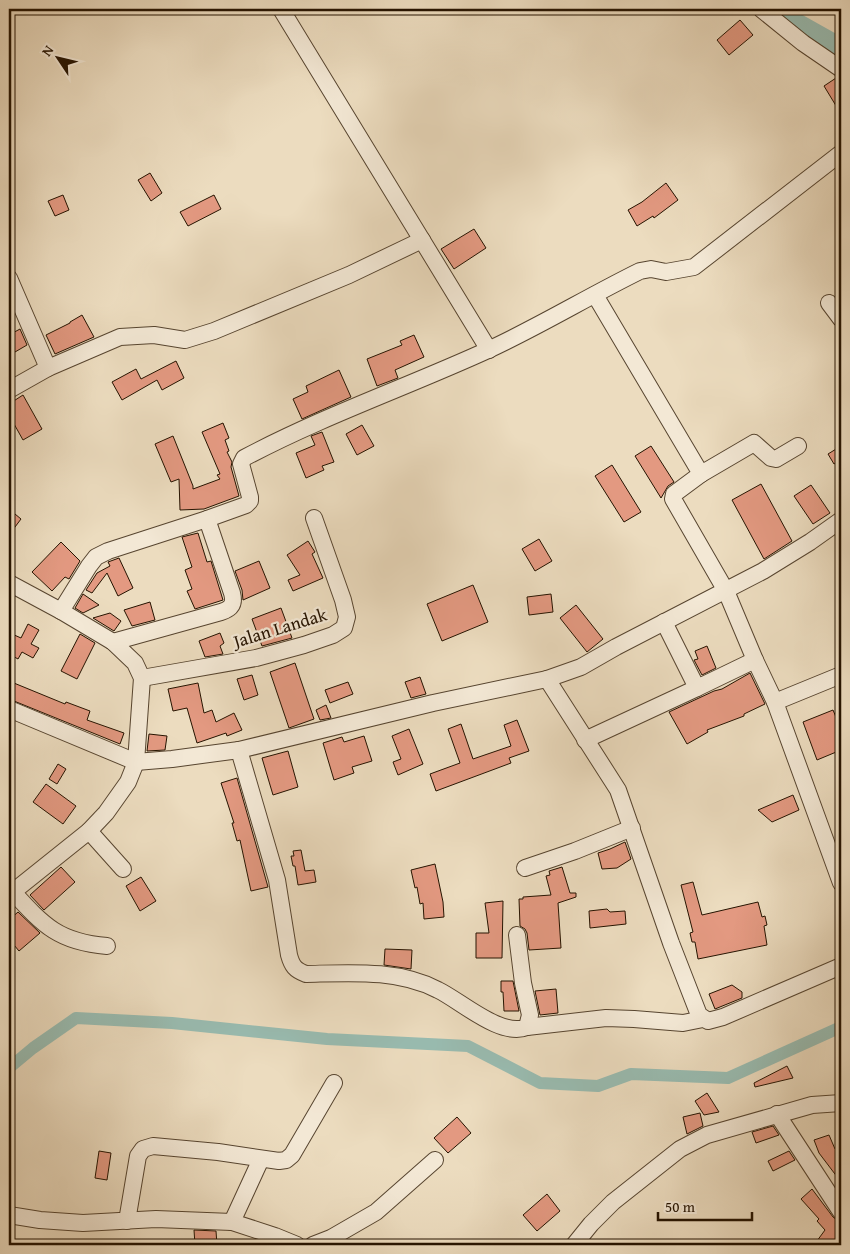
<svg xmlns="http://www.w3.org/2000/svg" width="850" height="1254" font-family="'Gentium Book Plus',serif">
<rect width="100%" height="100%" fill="#ecdcbf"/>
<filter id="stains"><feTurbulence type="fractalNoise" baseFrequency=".004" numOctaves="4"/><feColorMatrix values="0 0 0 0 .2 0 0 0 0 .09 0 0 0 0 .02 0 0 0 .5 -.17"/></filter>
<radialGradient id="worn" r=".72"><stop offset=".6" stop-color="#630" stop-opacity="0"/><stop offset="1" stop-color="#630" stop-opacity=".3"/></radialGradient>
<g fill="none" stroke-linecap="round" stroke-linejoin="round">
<!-- canal -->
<path stroke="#99bcb1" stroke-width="12" d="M9,1068l24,-20 43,-30 96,5 155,16 141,7 72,37 58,3 33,-12 97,4 113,-51"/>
<!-- river -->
<path stroke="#99bcb1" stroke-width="22" d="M782,9l9,12 50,28"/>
</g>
<!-- building -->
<g fill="#e39981" stroke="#251300">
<path d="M740,20l13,15 -24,20 -12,-15z"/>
<path d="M836,78l5,8v28l-17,-28z"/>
<path d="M150,173l12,20 -11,8 -13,-21z"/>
<path d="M666,183l12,17 -24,18 -1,-2 -16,10 -9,-16 14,-8z"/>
<path d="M63,195l6,15 -14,6 -7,-15z"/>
<path d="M214,195l7,14 -33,17 -8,-14z"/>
<path d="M474,229l12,19 -32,21 -13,-20z"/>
<path d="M82,315l12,22 -39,17 -9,-19 24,-12v-1z"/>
<path d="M20,329l7,16 -12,7 -6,-11v-6z"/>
<path d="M414,335l10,22 -29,13 3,8 -21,8 -10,-27 35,-14 -2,-4z"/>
<path d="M176,361l8,17 -22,12 -5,-10 -35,20 -10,-18 24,-13 5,10z"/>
<path d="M339,370l12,27 -49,22 -9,-20 15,-7 -2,-6z"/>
<path d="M23,395l19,34 -19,11 -14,-25v-11z"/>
<path d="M223,423l6,15 -4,2 4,11 -2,1 5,10 -1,5 8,29 -35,13 -24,1 -1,-31 -8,3 -16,-38 18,-8 20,50v3l27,-10 -3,-4 3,-1 -18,-42z"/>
<path d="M362,425l12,21 -17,9 -11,-21z"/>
<path d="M322,432l12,30 -12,4 2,4 -18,8 -10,-25 19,-8 -4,-9z"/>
<path d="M651,446l23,36 -6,4 -7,12 -26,-42z"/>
<path d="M841,446v14l-7,4 -6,-10z"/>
<path d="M612,465l29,47 -17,10 -29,-46z"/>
<path d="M761,484l31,57 -28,18 -32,-59z"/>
<path d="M811,485l19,28 -17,11 -19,-28z"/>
<path d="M9,509l12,10 -12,16z"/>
<path d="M198,533l9,29 4,-1 12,39 -28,9 -8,-18 5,-2 -7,-19 7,-3 -10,-30z"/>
<path d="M539,539l13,22 -17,10 -13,-22z"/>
<path d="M308,541l7,11 -3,2 11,24 -30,13 -5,-11 12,-5 -13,-20z"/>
<path d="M61,542l19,19 -11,18 -4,-2 -13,14 -20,-19z"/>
<path d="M119,558l14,30 -15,8 -11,-23 -15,20 -6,-3 11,-17 13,-7 -2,-4z"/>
<path d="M259,561l11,27 -27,12 -1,-10 -7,-19z"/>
<path d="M473,585l15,37 -46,19 -15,-37z"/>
<path d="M83,594l16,11 -16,8 -8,-5z"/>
<path d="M551,594l2,18 -24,3 -2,-18z"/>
<path d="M150,602l5,18 -23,6 -8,-16z"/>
<path d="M576,605l27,34 -16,13 -27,-34z"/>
<path d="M281,608l11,30 -30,8 -10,-27z"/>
<path d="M110,613l11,8 -7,10 -21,-13z"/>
<path d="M28,624l11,6 -8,14 8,4 -6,10 -11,-6 -4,7 -9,-5v-13l3,-7 9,4z"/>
<path d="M220,633l4,10 -4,3 3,8 -18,3 -6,-16z"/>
<path d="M80,634l15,9 -18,36 -16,-8z"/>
<path d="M707,646l9,22 -14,7 -8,-15 4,-1 -3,-8z"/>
<path d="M295,663l19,56 -25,9 -19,-56z"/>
<path d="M750,673l15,31 -21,10v2l-37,14 1,2 -21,12 -18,-32 45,-21 8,-2z"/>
<path d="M252,675l6,20 -14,5 -7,-21z"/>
<path d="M420,677l6,17 -15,4 -6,-16z"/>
<path d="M9,681l56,23 1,-2 24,9 -3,9 37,13 -4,11 -111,-45z"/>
<path d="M348,682l5,12 -23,9 -5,-13z"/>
<path d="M198,683l6,30 8,-3 4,12 18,-9 8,17 -15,6 -1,-3 -29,10 -10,-35 -14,3 -5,-22z"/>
<path d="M326,705l5,13 -11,2 -4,-10z"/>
<path d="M833,710l8,19v21l-24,10 -14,-38z"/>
<path d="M517,720l12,31 -20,7 2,5 -75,28 -6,-17 30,-11 -12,-34 13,-5 12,35 38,-13 -7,-21z"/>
<path d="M409,729l14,35 -25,11 -5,-13 8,-3 -9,-23z"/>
<path d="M149,734l18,2 -2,14 -18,1z"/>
<path d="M364,736l8,25 -20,6 2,6 -20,7 -11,-37 19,-6 2,5z"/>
<path d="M288,751l10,36 -25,8 -11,-37z"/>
<path d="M58,764l8,5 -9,15 -8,-5z"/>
<path d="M237,778l31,109 -17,4 -11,-51 -3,1 -5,-18h2l-13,-40z"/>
<path d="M46,784l30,22 -13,18 -30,-22z"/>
<path d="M793,795l6,15 -27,12 -14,-12z"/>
<path d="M625,842l6,17 -14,9 -15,1 -4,-16 12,-4z"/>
<path d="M301,850l4,21 9,-1 2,12 -18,3 -3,-19h-2l-2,-10h3l-1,-5z"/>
<path d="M435,864l8,38 1,15 -20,2 -1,-16 -3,1 -3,-17 -2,1 -4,-18z"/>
<path d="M61,867l14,15 -31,28 -14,-15z"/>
<path d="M562,867l8,26h6v4l-18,6 3,45 -32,2 -2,-17 -2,-4 -5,-3 -1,-27h4v-2l28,-2 -5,-19 4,-1 -1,-4z"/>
<path d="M141,877l15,24 -16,10 -14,-25z"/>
<path d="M693,882l9,33 56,-13 4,15 3,-1 2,9 -3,1 3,19 -69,14 -3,-17h-3l-2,-9 3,-1 -12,-47z"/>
<path d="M503,901l-1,57h-26v-25h13l-4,-30z"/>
<path d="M607,909l3,3 15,-1 1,13 -36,4 -1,-17z"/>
<path d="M18,912l22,21 -21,18 -10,-12v-19z"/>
<path d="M385,949l27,1 -1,19 -27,-4z"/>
<path d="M501,981h12l6,30h-15l-1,-19h-2z"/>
<path d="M732,985l10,7v6l-27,11 -6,-15z"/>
<path d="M556,989l2,24 -18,2 -5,-24z"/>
<path d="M787,1066l6,12 -38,9 -1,-4z"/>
<path d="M707,1093l12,19 -15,3 -9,-14z"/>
<path d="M700,1113l3,13 -16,8 -4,-17z"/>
<path d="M457,1117l14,16 -23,20 -14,-15z"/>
<path d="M773,1126l6,9 -23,8 -4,-11z"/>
<path d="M829,1135l6,14 6,-4v37l-22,-29 -5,-13z"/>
<path d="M99,1151l12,2 -4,27 -12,-2z"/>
<path d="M789,1151l6,9 -22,11 -5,-10z"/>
<path d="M812,1189l21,28 8,6v22h-27l11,-15 -8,-9 2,-2 -18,-20z"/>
<path d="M547,1194l13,17 -23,20 -14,-16z"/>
<path d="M194,1230l22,1 1,14h-22z"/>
</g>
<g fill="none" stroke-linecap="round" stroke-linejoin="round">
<defs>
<g id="minor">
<path d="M281,9l208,341"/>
<path d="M761,9l42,34 38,26"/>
<path d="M9,278l39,90"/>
<path d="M595,295l106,179 -27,20 -1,5 53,92 29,69 20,42 66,181"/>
<path d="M829,303l12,16"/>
<path d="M9,390l39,-22 72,-31 34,-2 31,5 29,-9 135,-56 73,-35"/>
<path d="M701,474l53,-31 17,15 5,1 22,-13"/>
<path d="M9,583l52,28 52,31 22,21 7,15 -6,84 -8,20 -22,31 -17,18 -80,64"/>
<path d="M61,611l28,-45 7,-9 12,-6 99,-32 39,-14 4,-4v-4l-9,-33 3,-6c79,-42 163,-71 244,-108 52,-24 101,-54 152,-79l11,-2 15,3 28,-5 147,-114"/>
<path d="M664,622l33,66 58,-28"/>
<path d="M113,642l108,-30c10,-3 14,-8 11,-19l-25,-74"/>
<path d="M142,678l114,-20 48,-13 29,-10 11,-7 3,-11 -4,-17 -29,-82"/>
<path d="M547,679l71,111 53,153 28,72 9,6 15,-4 118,-51"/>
<path d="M775,702l66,-27"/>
<path d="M9,709l127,53 36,-3 67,-9 194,-47 114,-24 34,-12 35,-20 147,-76 47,-29 31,-22"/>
<path d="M585,740l112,-52"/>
<path d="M239,750l38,130 12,75c3,11 6,15 17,19 44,-1 92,-5 132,16 23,11 63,48 89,37l3,-12 -7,-32 -6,-48"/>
<path d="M89,831l34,38"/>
<path d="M525,868l50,-17 57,-23"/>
<path d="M13,892c31,34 46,50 94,54"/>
<path d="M527,1027l79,-9 28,1 49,4 20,-4"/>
<path d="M777,1114l64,98"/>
<path d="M9,1215l31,5 43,3 73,-4 76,3 43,14 22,9"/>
<path d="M127,1221l11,-65 5,-7 10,-3 65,6 61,9 7,-1 6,-5 42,-72"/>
<path d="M232,1222l29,-63"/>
<path d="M313,1245l18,-7 45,-26 59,-52"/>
<path d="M574,1245l17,-21 22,-22 67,-53 27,-14 105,-30 29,-2"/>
</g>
</defs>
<!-- minor casing -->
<use href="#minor" stroke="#574530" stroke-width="18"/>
<!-- minor -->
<use href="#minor" stroke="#f3e8d5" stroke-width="16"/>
</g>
<g text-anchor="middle" stroke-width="4.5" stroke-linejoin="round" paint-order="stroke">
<!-- street labels -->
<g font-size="18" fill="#251300" stroke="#f3e8d5">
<text transform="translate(280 628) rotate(-17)" y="6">Jalan Landak</text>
</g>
</g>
<!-- margin -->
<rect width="850" height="1254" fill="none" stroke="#ecdcbf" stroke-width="30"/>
<rect x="10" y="10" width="830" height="1234" fill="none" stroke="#251300" stroke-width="2.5"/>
<rect x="15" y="15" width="820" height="1224" fill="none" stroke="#251300"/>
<!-- north arrow -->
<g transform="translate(58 58) rotate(305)" stroke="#f3e8d5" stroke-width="4" paint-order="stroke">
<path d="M0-4L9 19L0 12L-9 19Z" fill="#251300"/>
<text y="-8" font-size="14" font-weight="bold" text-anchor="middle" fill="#251300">N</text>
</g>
<!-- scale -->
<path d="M658 1212v8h94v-8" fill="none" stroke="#251300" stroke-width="2.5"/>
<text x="665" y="1212" font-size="15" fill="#251300" stroke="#f3e8d5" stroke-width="4" paint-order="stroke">50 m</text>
<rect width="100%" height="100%" filter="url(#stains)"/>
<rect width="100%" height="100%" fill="url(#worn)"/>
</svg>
